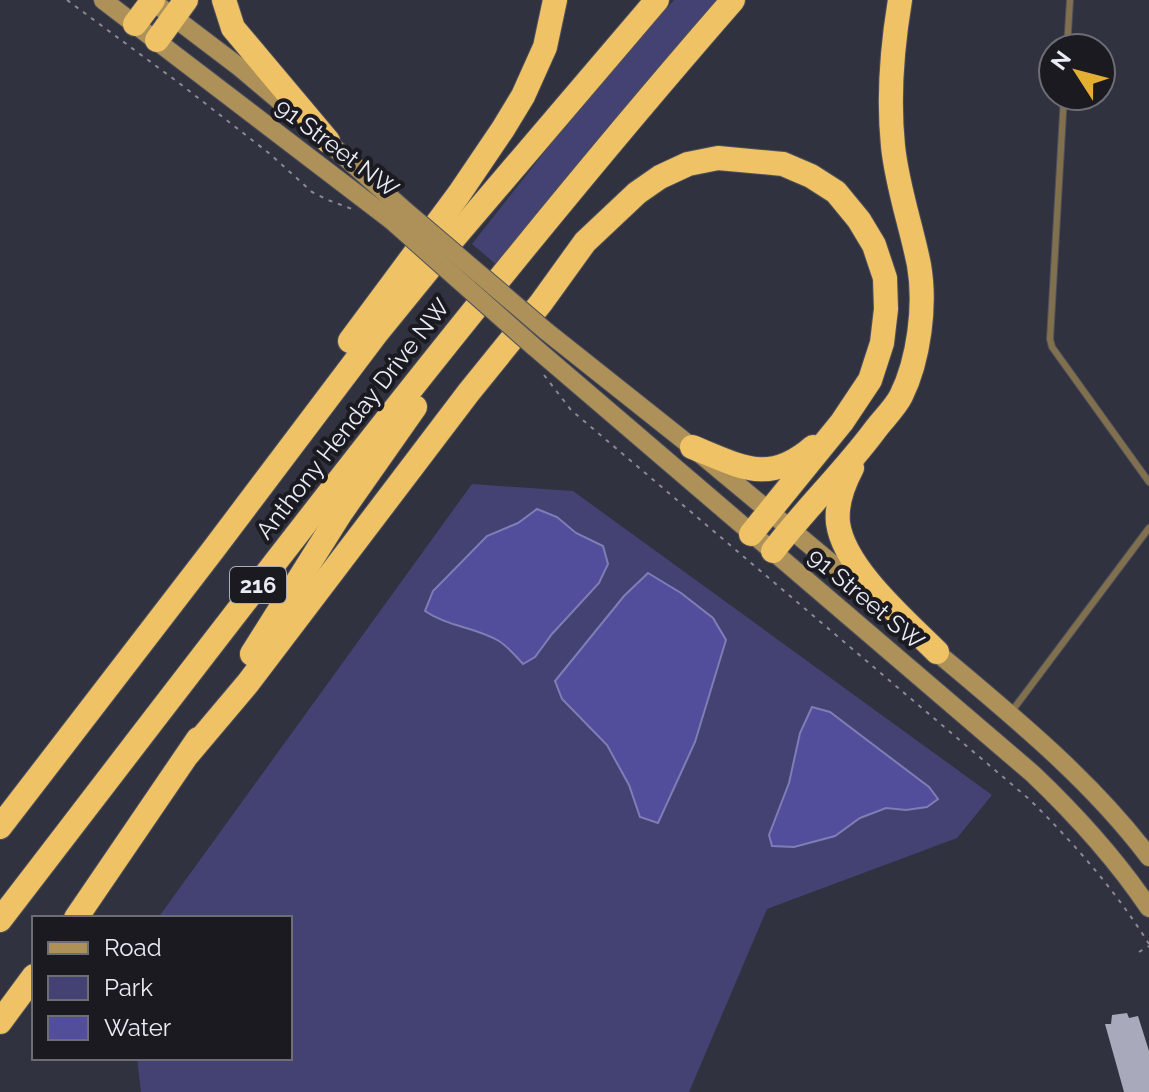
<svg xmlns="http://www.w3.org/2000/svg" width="1149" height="1092" font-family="Raleway,sans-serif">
<rect width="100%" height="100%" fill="#31323f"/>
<!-- green -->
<g fill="#434273">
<path d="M674,0h50l-226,266 -26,-22 108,-137z"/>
<path d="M472,484l101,7 419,304 -35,43 -190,71 -78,183h-548l-4,-34h153v-140h-132z"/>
</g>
<!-- water -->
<g fill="#524e9b" stroke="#807db6" stroke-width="2">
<path d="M537,509l20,8 19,16 27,13 5,18 -9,19 -47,51 -17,23 -12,7c-7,-8 -15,-17 -24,-23 -23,-14 -51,-14 -74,-30l8,-20 54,-55 31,-13z"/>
<path d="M648,573l33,20 32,25 13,22 -31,102 -37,81 -18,-6 -11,-32 -22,-40 -45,-46 -7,-18 69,-85z"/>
<path d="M812,707l18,5 99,75 9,12 -11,8 -21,3 -20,-2 -26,10 -25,18 -41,11 -22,-1 -3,-11 20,-52 11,-50z"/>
</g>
<!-- building -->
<path fill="#a8a9ba" d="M1127,1013l2,5 9,-2 11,35v41h-25l-19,-68h6l1,-9z"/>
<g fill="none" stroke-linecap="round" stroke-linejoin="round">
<defs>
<g id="lane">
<path d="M1067,48l3,-48"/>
<path d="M1064,96l-14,243 2,8 97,135"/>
<path d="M1012,711l137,-183"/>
</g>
<g id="secondary">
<path d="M103,0l288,220"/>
<path d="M151,0l87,66 58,49"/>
<path d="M319,134l82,73"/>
<path d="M546,331l146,116 180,150"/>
<path d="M533,346l500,428c43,41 83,85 116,134"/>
<path d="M928,645c78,66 160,131 221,212"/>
</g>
<g id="highway">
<path d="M224,0l9,28 95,113"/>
<path d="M135,24l18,-24"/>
<path d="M157,40l29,-40"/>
<path d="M350,341l109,-147 44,-65 20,-33 22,-49 10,-47"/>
<path d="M692,447c48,19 76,39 121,0"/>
<path d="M852,468c-9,17 -16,36 -14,55 6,45 67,97 99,129"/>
<path d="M773,551c32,-42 70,-78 102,-121 8,-11 20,-22 26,-34 18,-36 25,-91 18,-131 -8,-40 -22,-79 -26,-119 -5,-49 -1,-98 7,-146"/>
<path d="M252,654l88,-140 75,-107"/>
<path d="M189,753l59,-70 221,-291 72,-89 44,-61 52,-49 23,-16 28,-13 30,-6 65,6 28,12 25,16 23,28 15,25 11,33 1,31 -4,34 -12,37 -28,42 -91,112"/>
<path d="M0,827l213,-277 163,-216 78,-96 203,-238"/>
<path d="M76,918l122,-179"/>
<path d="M0,920c239,-311 475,-624 733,-920"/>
<path d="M0,1022l34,-46"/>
</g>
</defs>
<!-- lane casing -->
<use href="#lane" stroke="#4f505c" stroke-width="8"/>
<!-- secondary casing -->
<use href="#secondary" stroke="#4f505c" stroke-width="20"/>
<!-- highway casing -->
<use href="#highway" stroke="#4f505c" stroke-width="26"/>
<!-- path -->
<g stroke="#898a95" stroke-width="2" stroke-dasharray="4 6" stroke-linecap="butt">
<path d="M67,0l112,83 91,71 42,38 16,8 24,9"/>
<path d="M544,375l27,35 458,389c45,44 86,91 120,145"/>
<path d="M1139,952l10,-6"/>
</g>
<!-- lane -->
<use href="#lane" stroke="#81704d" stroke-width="6"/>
<!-- secondary -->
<use href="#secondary" stroke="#ad9158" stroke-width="18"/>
<!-- highway -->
<use href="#highway" stroke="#eec265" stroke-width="24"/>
<defs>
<g id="secondary-bridge">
<path d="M401,207l145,124"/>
<path d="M391,220l142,126"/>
</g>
</defs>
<!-- secondary-bridge casing -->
<use href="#secondary-bridge" stroke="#4f505c" stroke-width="20" stroke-linecap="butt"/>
<!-- secondary-bridge -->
<use href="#secondary-bridge" stroke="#ad9158" stroke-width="18"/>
</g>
<g text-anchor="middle" stroke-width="8" stroke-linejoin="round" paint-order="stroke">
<!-- shield labels -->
<rect fill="#1a1a20" stroke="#acacb4" stroke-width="2" x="230" y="567" width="56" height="36" rx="6"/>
<g font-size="22" font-weight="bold" fill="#eaebf4">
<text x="258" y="593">216</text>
</g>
<!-- street labels -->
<g font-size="24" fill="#eaebf4" stroke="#1a1a20">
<text transform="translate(337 148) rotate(37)" y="8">91 Street NW</text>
<text transform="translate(353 419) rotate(-52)" y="8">Anthony Henday Drive NW</text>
<text transform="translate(866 599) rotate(40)" y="8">91 Street SW</text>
</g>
</g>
<!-- legend -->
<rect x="32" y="916" width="260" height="144" fill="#1a1a20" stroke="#6d6e75" stroke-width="2"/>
<rect x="48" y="942" width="40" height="12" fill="#ad9158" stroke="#6d6e75" stroke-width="2"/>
<text x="104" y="956" font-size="24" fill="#eaebf4">Road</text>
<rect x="48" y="976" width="40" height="24" fill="#434273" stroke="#6d6e75" stroke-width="2"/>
<text x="104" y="996" font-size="24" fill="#eaebf4">Park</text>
<rect x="48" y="1016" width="40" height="24" fill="#524e9b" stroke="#6d6e75" stroke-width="2"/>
<text x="104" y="1036" font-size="24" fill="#eaebf4">Water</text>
<!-- north arrow -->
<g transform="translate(1077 72) rotate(306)"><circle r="38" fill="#1a1a20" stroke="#6d6e75" stroke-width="2"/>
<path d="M0-6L14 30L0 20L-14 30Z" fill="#e3ae34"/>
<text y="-12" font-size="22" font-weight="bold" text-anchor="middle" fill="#eaebf4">N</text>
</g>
</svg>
